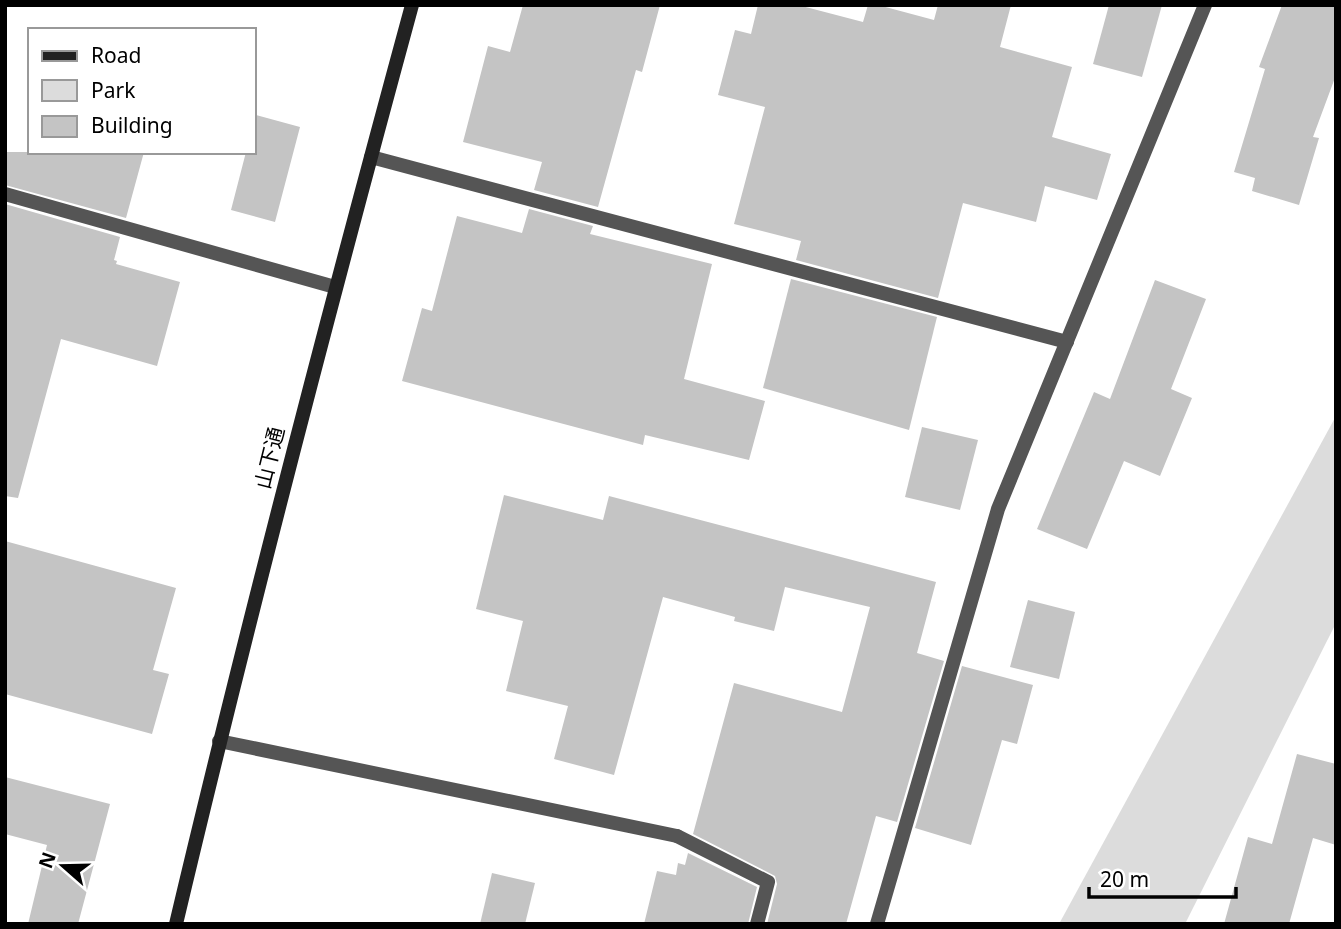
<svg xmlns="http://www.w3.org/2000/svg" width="1341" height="929" font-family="'Noto Sans','Noto Sans JP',sans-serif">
<rect width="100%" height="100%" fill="#fff"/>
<!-- green -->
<path fill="#dcdcdc" d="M1336,416v207l-151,301h-126z"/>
<!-- building -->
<g fill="#c4c4c4">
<path d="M523,5h137l-18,67 -6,-2 -38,137 -64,-17 8,-28 -79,-20 25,-96 22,6z"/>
<path d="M758,5h40l65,17 5,-17h10l56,15 4,-15h73l-11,42 72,20 -20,70 59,17 -14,46 -52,-14 -9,36 -73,-19 -25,95 -142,-38 5,-19 -67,-17 31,-117 -47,-12 17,-65 16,4z"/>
<path d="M1109,5h53l-20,72 -49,-13z"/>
<path d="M1282,5h54v70l-23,62 6,1 -20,67 -47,-14 3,-13 -21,-6 31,-103 -6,-2z"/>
<path d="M256,115l44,12 -25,95 -44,-12 15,-58h8z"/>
<path d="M5,152h139l-18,66 -121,-33z"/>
<path d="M5,204l115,33 -6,23 3,1 -1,3 64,18 -23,84 -96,-27 -43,159 -13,-2z"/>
<path d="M529,209l64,17 -3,8 122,30 -28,115 81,22 -16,59 -104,-25 -2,10 -241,-64 20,-73 10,3 25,-95 65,17z"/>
<path d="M791,279l146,38 -28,113 -146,-42z"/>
<path d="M1155,280l51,19 -35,90 21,9 -32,78 -36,-15 -37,88 -50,-20 57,-137 16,7z"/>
<path d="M922,427l56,13 -18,70 -55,-13z"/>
<path d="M504,495l99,25 6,-24 327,86 -19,71 27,8 -47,161 -21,-6 -30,108h-79l10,-40 -2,-8 -82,-42 41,-151 108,29 28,-105 -85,-20 -11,44 -40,-10 1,-4 -72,-20 -49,178 -60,-16 14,-53 -62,-15 17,-70 -47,-12z"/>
<path d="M5,541l171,47 -23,82 16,4 -17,60 -147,-40z"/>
<path d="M1028,600l47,12 -16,67 -49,-12z"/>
<path d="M962,666l71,19 -16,59 -15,-4 -31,105 -56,-17z"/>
<path d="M1297,754l39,10v81l-23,-7 -24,86h-65l24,-87 24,7z"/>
<path d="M5,777l105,27 -32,120h-50l19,-79 -42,-11z"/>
<path d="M688,853l69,34 -9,37h-104l13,-53 19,4 2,-12 7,2z"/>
<path d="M492,873l43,10 -10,41h-45z"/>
</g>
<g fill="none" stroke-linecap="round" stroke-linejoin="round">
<!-- lane -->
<g stroke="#555" stroke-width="14">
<path d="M371,157l696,185"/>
<path d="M677,836l91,46 -11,42"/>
</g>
<!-- street -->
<g stroke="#555" stroke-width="14">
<path d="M5,194l330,93"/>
<path d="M219,741l458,95"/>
<path d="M877,924l121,-415 207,-504"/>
</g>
<!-- secondary -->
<path stroke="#222" stroke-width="14" d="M176,924c73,-308 153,-614 236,-919"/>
</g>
<g text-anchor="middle" stroke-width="6" stroke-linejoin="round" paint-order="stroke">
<!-- street labels -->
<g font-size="21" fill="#000" stroke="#fff">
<text transform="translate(270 458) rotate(-76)" y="7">山下通</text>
</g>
</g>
<!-- border -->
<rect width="1341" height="929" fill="none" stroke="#000000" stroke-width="14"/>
<!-- legend -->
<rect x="28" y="28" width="228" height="126" fill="#ffffff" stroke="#999999" stroke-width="2"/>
<rect x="42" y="51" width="35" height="10" fill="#222222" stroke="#999999" stroke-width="2"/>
<text x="91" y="63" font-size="21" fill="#000000">Road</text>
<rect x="42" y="80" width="35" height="21" fill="#dcdcdc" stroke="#999999" stroke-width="2"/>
<text x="91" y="98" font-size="21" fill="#000000">Park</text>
<rect x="42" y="116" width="35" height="21" fill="#c4c4c4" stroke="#999999" stroke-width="2"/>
<text x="91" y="133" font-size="21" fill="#000000">Building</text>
<!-- north arrow -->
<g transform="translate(63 866) rotate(290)" stroke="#ffffff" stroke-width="5" paint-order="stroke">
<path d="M0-5L12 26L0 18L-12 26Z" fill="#000000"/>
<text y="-10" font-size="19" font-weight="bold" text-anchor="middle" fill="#000000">N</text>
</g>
<!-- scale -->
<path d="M1089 887v10h147v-10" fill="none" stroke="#000000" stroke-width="3.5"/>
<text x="1100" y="887" font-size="21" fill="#000000" stroke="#ffffff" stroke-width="5" paint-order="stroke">20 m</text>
</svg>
